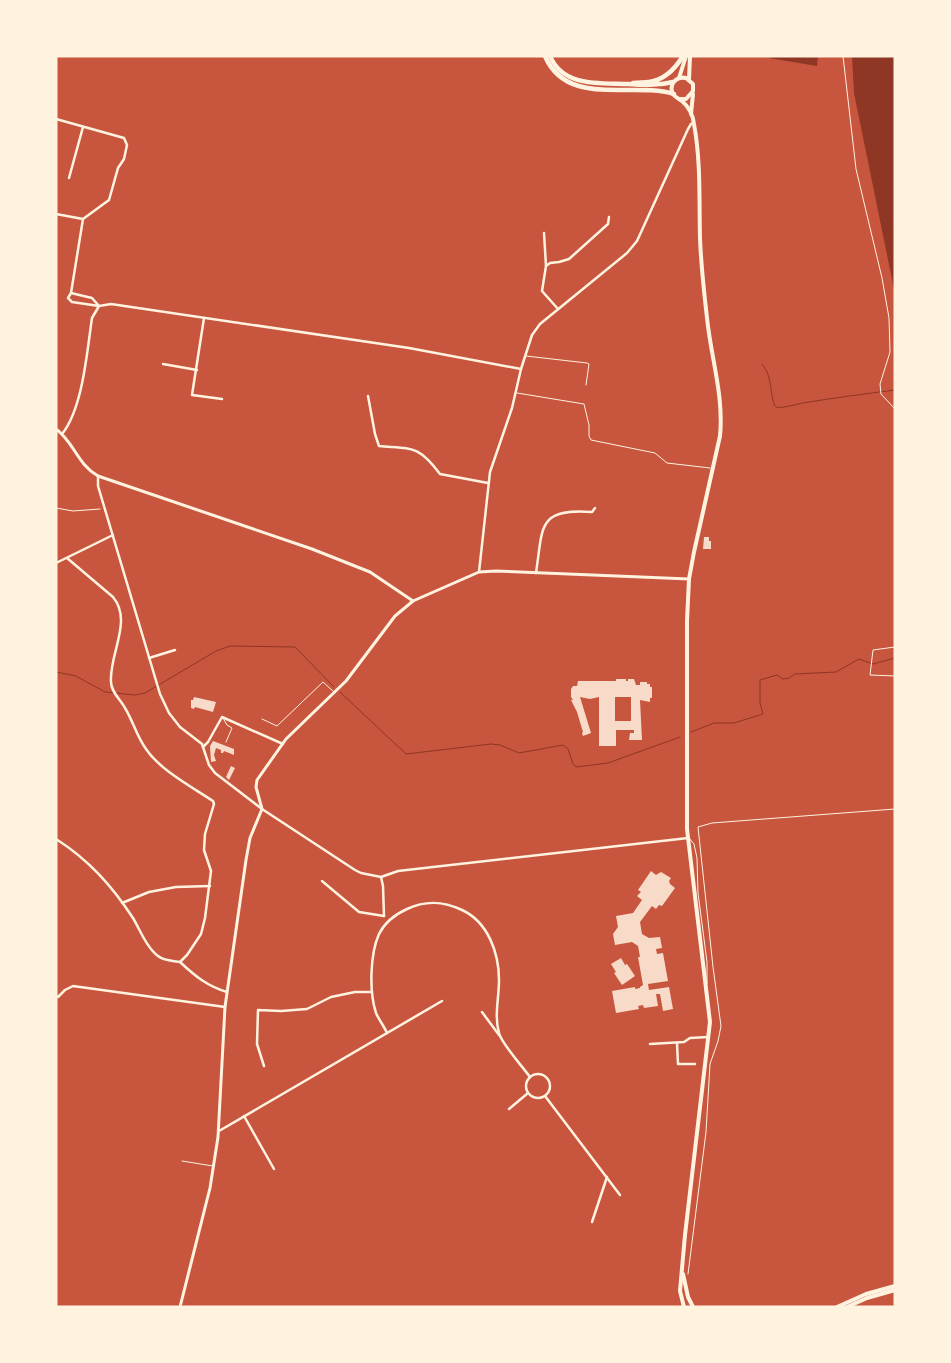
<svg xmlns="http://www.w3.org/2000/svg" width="951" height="1363" font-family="Quicksand,sans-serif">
<rect width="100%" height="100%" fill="#c8553d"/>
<!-- water -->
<g fill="#8f3625">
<path d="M770,56h48l-1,10 -48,-8z"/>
<path d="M852,56h43v238l-41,-201z"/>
</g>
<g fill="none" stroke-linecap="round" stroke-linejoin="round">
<!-- stream -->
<g stroke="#8f3625" stroke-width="1">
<path d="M762,364c3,4 6,9 7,14 2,6 3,26 7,29 3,2 22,-3 27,-4 30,-5 61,-9 92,-13"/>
<path d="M56,672l20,4 29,16 30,3 10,-2 71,-42 14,-5 65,1 39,40"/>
<path d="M340,692l66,62 85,-10 9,1 19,8 44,-8 5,4 5,15 3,3 32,-4 72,-26"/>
<path d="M691,732l23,-9h20l29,-9 -3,-11v-23l17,-5 6,4 6,-1 6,-4 41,-2 23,-13 14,5 22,-6"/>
</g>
</g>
<!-- building -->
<g fill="#f7dbc8" fill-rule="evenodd">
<path d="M704,537h5v4h2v8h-8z"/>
<path d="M616,679h10v2h2v-2h6l2,6h4v-3h7v2h3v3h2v11h-2v4l-10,-2 2,40h-13l1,-7h4v-3h-18v16h-17v-49l-9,2 -10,-2 11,36 -8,3 -1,-3 1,-1 -6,-20 -6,-12h2l-2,-3v-8l2,-3h4l1,-5h38zM615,697h16v24h-16z"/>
<path d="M194,697l22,5 -3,10 -18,-5 -1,2 -3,-1v-8h2z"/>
<path d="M213,741l21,8v6l-10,-4 -1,2h-2v-3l-5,-2 -2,7 2,6 -5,1 -1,-16z"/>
<path d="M231,766l4,2 -6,12 -3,-3z"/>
<path d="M651,871l5,4 5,-3 10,6 -2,3 1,3 5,4 -13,18 -3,-1 -3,4 -4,-3 -12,16 2,12 7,4 11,-1 2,11 -6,1 1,5 6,-1 5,28 -20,3 1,6 20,-3 4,22 -10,2 -3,-17h-4l2,12 -14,2 -1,-3 -5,1 1,3 -23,4 -4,-22 23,-4v2l5,-1v-1l3,-2 -5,-28h2l-2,-11 -6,-4 -17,3 -2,-11 5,-7 -2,-11 17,-3 9,-13 -5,-4 4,-4 -3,-2z"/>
<path d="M621,958l4,7 2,-1 8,12 -13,9 -8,-12 2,-1 -5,-8z"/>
</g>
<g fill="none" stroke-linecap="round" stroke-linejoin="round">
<!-- path -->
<g stroke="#fff3e0" stroke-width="1">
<path d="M843,56l13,113 26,109 7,40 1,34 -10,32 1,10 14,15"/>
<path d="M56,508l17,3 27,-2"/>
<path d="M895,647l-22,3 -3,25 25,1"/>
<path d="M688,1274l18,-142 4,-68 8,-23 3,-15 -8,-59 -15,-140 14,-4 183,-14"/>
</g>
<!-- service -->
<g stroke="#fff3e0" stroke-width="1">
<path d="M526,356l61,7 2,1 -3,21"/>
<path d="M517,393l67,11 5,21v11l2,4 64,13 12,10 43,5"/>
<path d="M223,718l4,7 5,3 -6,14"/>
<path d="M262,719l15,7 46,-44 11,10"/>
<path d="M689,838l5,6 3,14 1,35 9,69v22"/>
<path d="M182,1161l31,5"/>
</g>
<!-- minor -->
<g stroke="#fff3e0" stroke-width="2.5">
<path d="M56,119l68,19 3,7 -3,14 -6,9 -9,32 -26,19 -12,74"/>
<path d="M69,178l14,-51"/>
<path d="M56,214l27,5"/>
<path d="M544,233l2,33"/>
<path d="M71,293l21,5 7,8 -27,-4 -4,-4z"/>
<path d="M558,309l-16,-18 4,-25 4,-3 9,-1 10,-3 39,-35 1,-7"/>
<path d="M204,318l-12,77 30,4"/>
<path d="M163,364l34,6"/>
<path d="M368,396l7,38 4,12c34,3 39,-1 61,28l48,9"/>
<path d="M62,434c21,-26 25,-83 30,-116l7,-12 12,-2 298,44 112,21"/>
<path d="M98,476v10l62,208 9,19 11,14 22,17 7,21 6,8 47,36 93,61 6,3 20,4 17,-6 290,-33"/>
<path d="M56,563l57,-28"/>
<path d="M479,572l11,-100 22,-64 9,-39 11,-34 8,-11 87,-71 10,-12 51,-112 3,-5 3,-1"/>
<path d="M536,573c7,-46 1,-65 56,-61l3,-4"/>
<path d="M149,658l26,-8"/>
<path d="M203,747l5,-5 14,-25 61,27"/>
<path d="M56,839c33,21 56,47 77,79 7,12 14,30 25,38 6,5 15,5 22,6l7,-7 14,-21 4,-16 6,-47 -7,-21 1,-16 9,-30 -1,-3c-21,-14 -53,-31 -67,-52 -9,-12 -13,-28 -21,-41 -4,-8 -14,-16 -14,-26 -2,-28 22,-61 2,-85l-46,-39"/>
<path d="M381,877l2,9 1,30"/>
<path d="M322,881l37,31 25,4"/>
<path d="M122,903l27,-11 27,-5 34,-1"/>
<path d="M180,962c15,14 27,24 47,30"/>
<path d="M56,996l2,1 7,-7 8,-4 152,21"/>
<path d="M482,1012l17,23"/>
<path d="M387,1033c-3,-7 -8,-13 -11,-20 -7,-21 -6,-59 3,-79 6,-12 17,-20 28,-25 19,-9 36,-8 55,1 26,12 37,43 37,70 0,19 -5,35 0,53 2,10 24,34 31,44"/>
<path d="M677,1043l1,21h17"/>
<path d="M650,1044l34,-2 6,-4 18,-1"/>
<path d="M264,1066l-7,-22 1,-34 23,1 26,-2 24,-12 24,-5h17"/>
<circle cx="538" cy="1086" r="12"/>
<path d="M545,1096l75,99"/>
<path d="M509,1109l19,-16"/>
<path d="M244,1116l30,53"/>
<path d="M219,1131l223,-130"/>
<path d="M592,1222l15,-45"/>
</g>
<!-- tertiary -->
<g stroke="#fff3e0" stroke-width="3">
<path d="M56,429c18,13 21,35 42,47l214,73 58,23 43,29"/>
<path d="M180,1307l30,-119 8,-51 7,-130 21,-147 4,-22 12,-29 -6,-22 1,-7 29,-41 60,-58 49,-65 18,-15 66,-29 17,-1 193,8"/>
</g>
<!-- secondary -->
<g stroke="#fff3e0" stroke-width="4">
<path d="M837,1307l29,-13 29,-8"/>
<path d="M847,1307l20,-9 28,-8"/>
</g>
<!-- primary -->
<g stroke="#fff3e0" stroke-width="4">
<path d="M679,78l7,-22"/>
<path d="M689,80l1,-24"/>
<path d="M679,99h7l7,-8v-7l-7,-6c-9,-2 -18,6 -13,16 2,3 6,5 9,7 7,6 11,15 12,23 7,38 5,76 6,114 1,27 4,54 7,80 4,40 17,78 13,118l-26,116 -5,27 -2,42v208l23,193 -25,213 -5,56 4,16"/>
<path d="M691,114l2,-20"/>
<path d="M683,1274l5,23 5,10"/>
</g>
<!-- trunk -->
<g stroke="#fff3e0" stroke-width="4.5">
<path d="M545,56c22,52 87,25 129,38"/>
<path d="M550,56c13,31 49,27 76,28 16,1 31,2 47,-2"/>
<path d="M633,83c6,-1 11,0 16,-1 16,-2 26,-13 34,-26"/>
</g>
</g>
<!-- border -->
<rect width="951" height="1363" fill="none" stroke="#fff3e0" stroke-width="115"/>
</svg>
